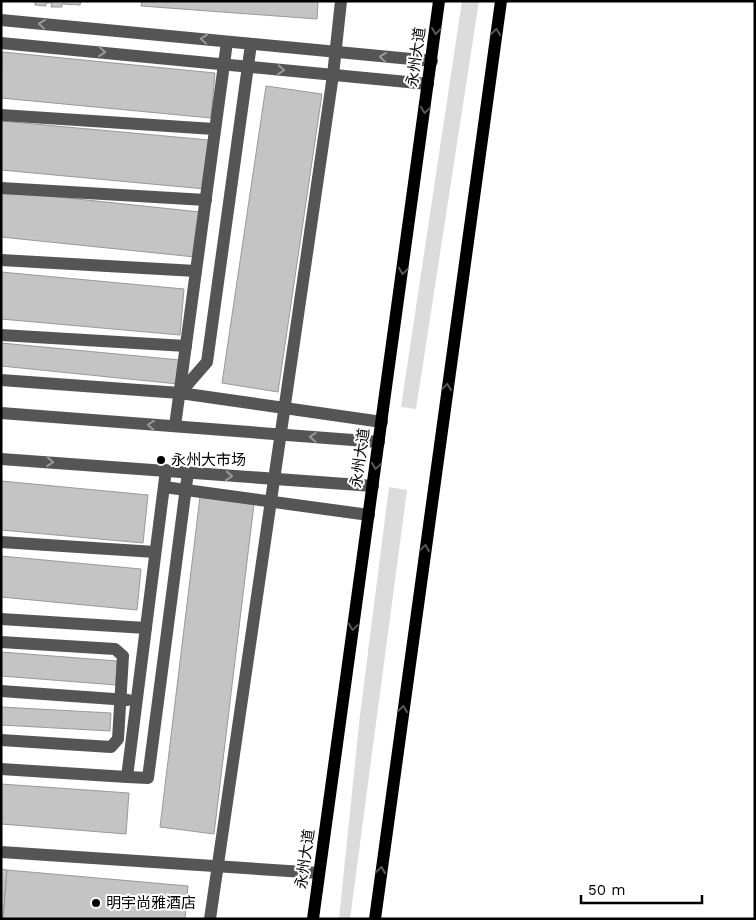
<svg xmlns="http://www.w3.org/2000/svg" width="756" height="920" font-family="'Work Sans','Noto Sans SC',sans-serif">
<rect width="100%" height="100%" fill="#fff"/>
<!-- green -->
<g fill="#dcdcdc">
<path d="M462,1h17l-63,408 -15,-2z"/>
<path d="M389,487l18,3 -57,429h-11l21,-204z"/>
</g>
<!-- building -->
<g fill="#c4c4c4" stroke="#999">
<path d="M31,1h50l-1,4 -18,-1v3h-11l1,-4h-6v3l-11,-1v-3z"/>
<path d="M142,1h176l-1,18 -176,-13z"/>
<path d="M2,52l213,21 -4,45 -210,-20z"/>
<path d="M266,86l56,8 -44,298 -56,-9z"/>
<path d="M1,121l208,19 -4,49 -204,-19z"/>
<path d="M1,191l199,21 -5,45 -194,-20z"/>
<path d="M1,272l183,17 -4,46 -179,-16z"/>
<path d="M1,343l179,17 -2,24 -177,-18z"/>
<path d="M1,481l147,14 -5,48 -142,-13z"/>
<path d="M200,497l54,7 -40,330 -54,-7z"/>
<path d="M1,556l140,13 -4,41 -136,-13z"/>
<path d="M1,652l116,9 -1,24 -115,-9z"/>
<path d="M1,707l110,6 -1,18 -109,-6z"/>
<path d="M1,784l128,9 -3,41 -125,-10z"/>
<path d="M1,869l6,1 -4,49h-2z"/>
<path d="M7,870l181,16 -3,33h-182z"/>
</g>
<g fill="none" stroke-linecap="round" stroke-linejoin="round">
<!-- minor -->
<g stroke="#555" stroke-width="12">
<path d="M1,20l431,41"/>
<path d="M1,43l427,41"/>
<path d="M1,115l213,14"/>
<path d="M1,188l205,12"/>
<path d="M1,260l195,11"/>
<path d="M1,335l185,11"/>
<path d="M1,380l179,13 202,29"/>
<path d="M180,393l27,-31 44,-318"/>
<path d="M1,413l378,29"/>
<path d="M175,426l52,-384"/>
<path d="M1,459l372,27"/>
<path d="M164,487l205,28"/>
<path d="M1,542l154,10"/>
<path d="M1,619l145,9"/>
<path d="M1,642l114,7 8,7 -5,83 -7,8 -110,-7"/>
<path d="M1,691l127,9"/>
<path d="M1,769l126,8 39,-307"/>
<path d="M127,777l21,1 40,-306"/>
<path d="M1,852l318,21"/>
<path d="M210,919l123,-844 8,-74"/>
</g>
<!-- major -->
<g stroke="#000" stroke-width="12">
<path d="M313,919l126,-918"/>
<path d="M375,919l126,-918"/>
</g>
</g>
<!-- one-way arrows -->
<defs><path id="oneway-chevron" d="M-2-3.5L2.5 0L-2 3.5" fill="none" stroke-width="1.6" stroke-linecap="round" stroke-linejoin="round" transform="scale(1.25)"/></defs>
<g stroke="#999">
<use href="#oneway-chevron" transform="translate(42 24) rotate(-174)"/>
<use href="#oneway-chevron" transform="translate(204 39) rotate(-174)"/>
<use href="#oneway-chevron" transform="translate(102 52) rotate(6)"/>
<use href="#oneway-chevron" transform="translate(383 57) rotate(-174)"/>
<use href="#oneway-chevron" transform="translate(281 70) rotate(5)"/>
<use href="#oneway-chevron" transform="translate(151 425) rotate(-176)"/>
<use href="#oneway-chevron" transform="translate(313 437) rotate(-176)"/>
<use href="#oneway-chevron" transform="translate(50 462) rotate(4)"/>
<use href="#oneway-chevron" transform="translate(229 476) rotate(5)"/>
</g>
<g stroke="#595959">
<use href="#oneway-chevron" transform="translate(436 31) rotate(97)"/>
<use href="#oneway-chevron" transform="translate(496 32) rotate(-82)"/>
<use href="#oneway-chevron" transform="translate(425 110) rotate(98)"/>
<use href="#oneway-chevron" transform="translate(403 271) rotate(98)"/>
<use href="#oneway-chevron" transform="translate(447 387) rotate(-82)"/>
<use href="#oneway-chevron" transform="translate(376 466) rotate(98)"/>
<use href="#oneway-chevron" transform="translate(425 548) rotate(-82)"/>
<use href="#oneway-chevron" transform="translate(353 627) rotate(98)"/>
<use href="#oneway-chevron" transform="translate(403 709) rotate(-82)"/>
<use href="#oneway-chevron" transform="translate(381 870) rotate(-82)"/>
</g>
<!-- markers -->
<g fill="#000" stroke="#fff" stroke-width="2">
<circle cx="161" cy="460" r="5"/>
<circle cx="96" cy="903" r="5"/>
</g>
<g text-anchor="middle" stroke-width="4" stroke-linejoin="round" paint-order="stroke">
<!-- street labels -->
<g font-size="15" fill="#000" stroke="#fff">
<text transform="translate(416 57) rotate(-82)" y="5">永州大道</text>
<text transform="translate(360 458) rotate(-82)" y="5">永州大道</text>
<text transform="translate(305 859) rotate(-82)" y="5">永州大道</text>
</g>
<!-- poi labels -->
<g font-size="15" fill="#000" stroke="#fff" text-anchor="start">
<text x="171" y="465">永州大市场</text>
<text x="106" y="908">明宇尚雅酒店</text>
</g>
</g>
<!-- border -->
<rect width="756" height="920" fill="none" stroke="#000000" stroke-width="5"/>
<!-- scale -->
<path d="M581 895v8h121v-8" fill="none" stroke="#000000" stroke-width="2.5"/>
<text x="588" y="895" font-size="15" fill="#000000" stroke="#ffffff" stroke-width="4" paint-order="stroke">50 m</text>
</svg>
